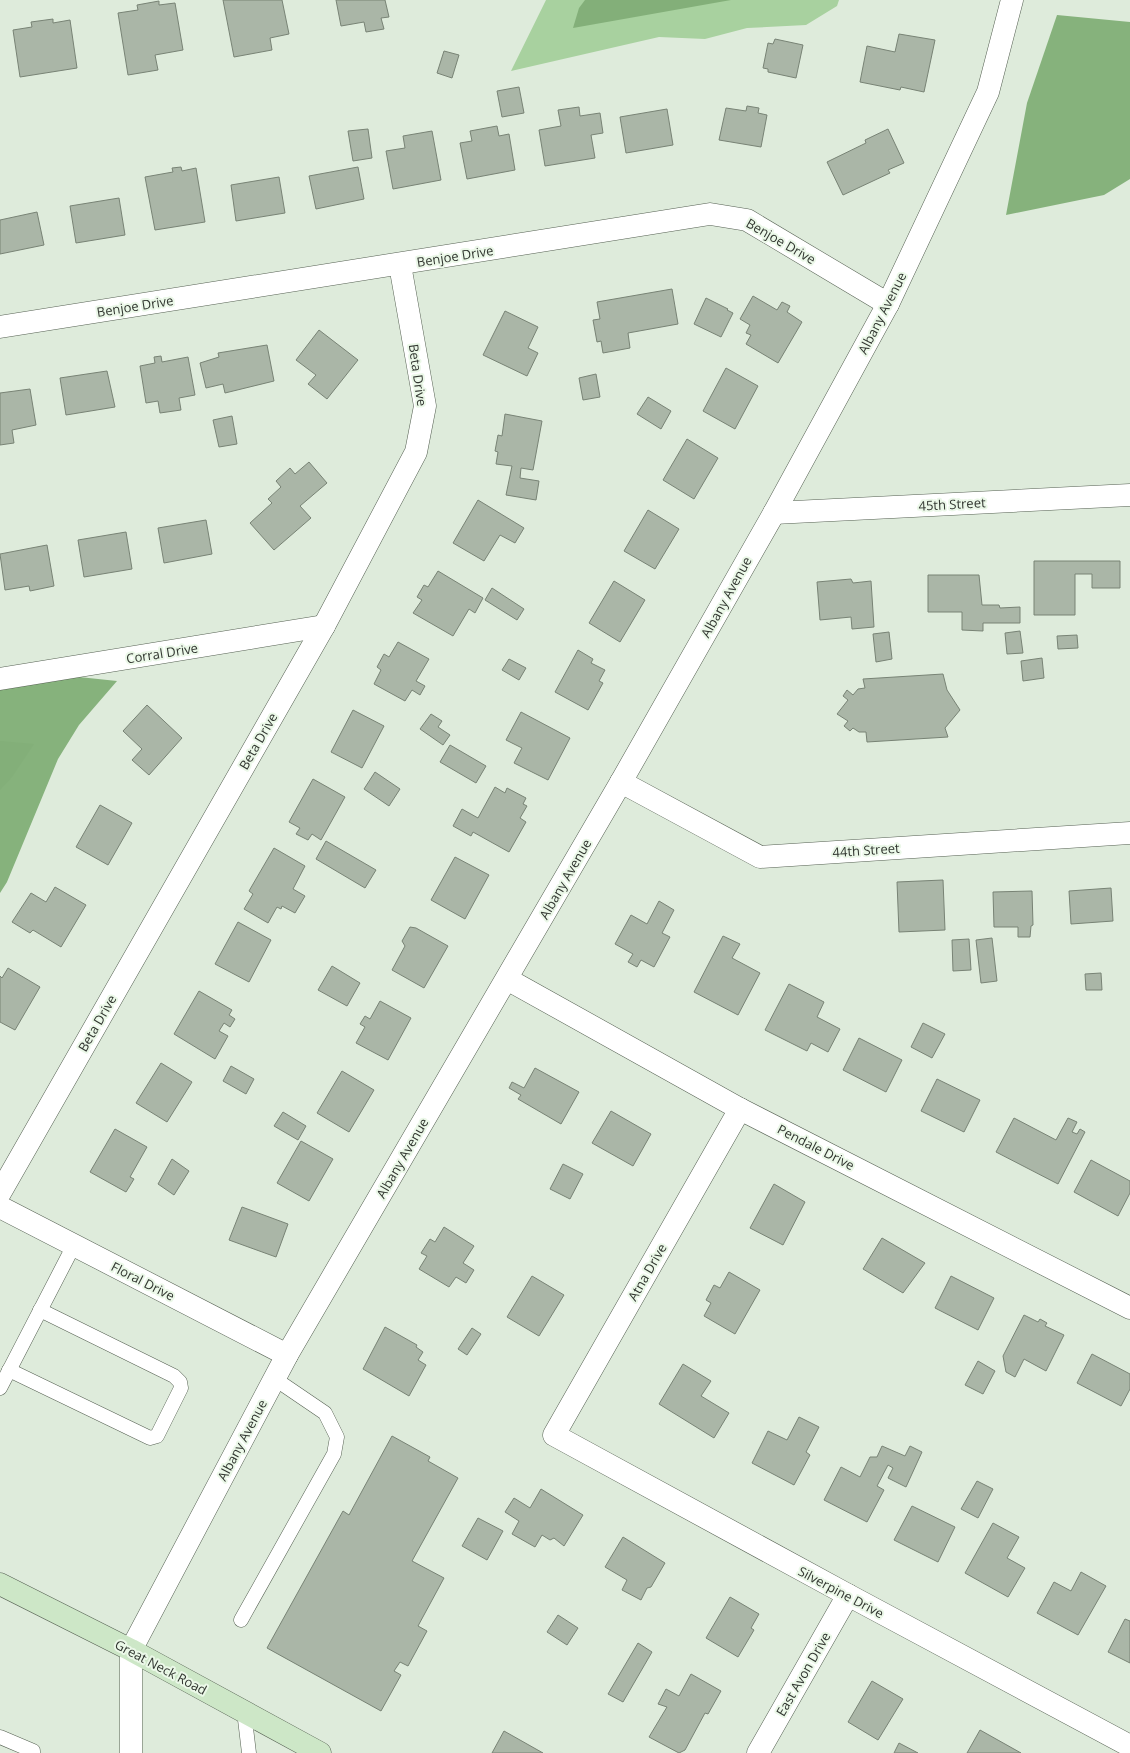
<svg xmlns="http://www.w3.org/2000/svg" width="1130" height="1753" font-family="'Open Sans',sans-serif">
<rect width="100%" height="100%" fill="#deebdb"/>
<!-- green -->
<path fill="#a8d19f" d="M546,0h293l-2,6 -31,19 -59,3 -42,11 -46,-2 -148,34z"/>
<!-- forest -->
<g fill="#86b27c">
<path d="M1057,15l73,7v157l-26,16 -98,20 21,-112z"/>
<path d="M79,677l38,4 -38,44 -21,34 -51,123 -7,11v-203z"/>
</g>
<!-- water -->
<g fill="#83af79">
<path d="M585,0h146l-158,28 6,-20z"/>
<path d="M0,741l34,3 -22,33 -12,13z"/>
</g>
<!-- building -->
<g fill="#aab6a7" stroke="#788375">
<path d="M223,0h59l7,34 -19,4 2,12 -38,7z"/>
<path d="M336,0h49l4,17 -8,1 3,11 -18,3 -2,-10 -23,4z"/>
<path d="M159,1v4l16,-2 8,47 -28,5 3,15 -30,5 -10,-62 20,-3 -1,-5z"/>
<path d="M53,19v4l17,-3 7,48 -57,9 -7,-47 19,-3 -1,-5z"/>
<path d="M899,34l36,6 -11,52 -23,-5 -1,3 -40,-8 7,-36 28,6z"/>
<path d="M775,39l28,6 -7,33 -28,-6v-3l-5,-1 5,-25 5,1z"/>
<path d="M444,51l15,4 -7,23 -15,-5z"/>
<path d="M519,87l5,26 -22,4 -5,-26z"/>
<path d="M747,106l12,2 -1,5 9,2 -6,32 -42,-7 7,-32 20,3z"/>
<path d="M579,107l1,9 20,-3 3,20 -12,2 4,23 -50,8 -6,-36 22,-4 -3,-16z"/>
<path d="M667,109l6,36 -47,8 -6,-36z"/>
<path d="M497,126l2,10 10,-2 6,36 -48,9 -7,-36 12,-2 -2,-10z"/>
<path d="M368,129l4,29 -19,3 -5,-30z"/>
<path d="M888,129l16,34 -16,7 2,3 -47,22 -16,-33 39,-19 -1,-3z"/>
<path d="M432,131l9,49 -48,9 -7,-38 19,-3 -2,-12z"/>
<path d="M181,167l1,4 14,-3 9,54 -50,8 -10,-53 28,-5 -1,-4z"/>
<path d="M358,167l6,32 -48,10 -7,-33z"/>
<path d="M279,177l6,36 -49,8 -5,-36z"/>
<path d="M119,198l6,37 -49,8 -6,-37z"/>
<path d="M37,212l7,33 -44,9v-34z"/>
<path d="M672,289l6,35 -50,9 2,15 -27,5 -2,-12 -4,1 -4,-22 7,-1 -3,-17z"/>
<path d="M753,296l24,14 5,-8 8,4 -3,6 15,10 -24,41 -32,-19 5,-9 -5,-2 4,-8 -10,-6z"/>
<path d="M706,298l22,11 -1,1 6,3 -12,24 -27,-13z"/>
<path d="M505,311l33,16 -10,21 10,5 -11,23 -44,-21z"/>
<path d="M319,330l39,30 -31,39 -19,-15 8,-9 -20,-15z"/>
<path d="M267,345l7,36 -49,12 -2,-9 -17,4 -6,-25 19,-6 -1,-4z"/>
<path d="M161,356l1,6 26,-5 7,38 -16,3 2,12 -21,3 -2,-12 -12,2 -6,-37 15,-3 -1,-6z"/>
<path d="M726,368l32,18 -23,43 -32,-18z"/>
<path d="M107,371l8,36 -49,8 -6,-37z"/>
<path d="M596,374l4,23 -17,3 -4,-22z"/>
<path d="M30,389l6,36 -24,5 2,13 -14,2v-52z"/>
<path d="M648,397l23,14 -10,18 -24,-15z"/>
<path d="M505,414l37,7 -9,49 -12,-2 -1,10 19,3 -3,19 -30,-5 6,-29 -16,-2 2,-12 -3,-1 3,-16 4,1z"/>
<path d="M232,416l5,28 -18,3 -6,-27z"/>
<path d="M687,439l31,19 -24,41 -31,-19z"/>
<path d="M309,462l18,21 -27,23 11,12 -37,32 -24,-27 22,-20 -4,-4 13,-12 -5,-6 14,-13 5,6z"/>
<path d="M478,500l46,28 -9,15 -15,-8 -16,26 -31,-18z"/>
<path d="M648,510l31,19 -24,40 -31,-18z"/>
<path d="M206,520l6,34 -48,9 -6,-35z"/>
<path d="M126,532l6,37 -48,8 -6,-37z"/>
<path d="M47,545l7,41 -24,5 -1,-5 -24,4 -5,-36z"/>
<path d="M1034,561h86v27h-28v-14h-17v41h-41z"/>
<path d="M438,571l45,27 -8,15 -6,-4 -16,27 -40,-23 9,-13 -5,-3 7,-12 4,2z"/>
<path d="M928,575h51l3,30h17l1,3 20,-1v16h-37v8l-21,-1v-18h-34z"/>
<path d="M851,579l2,4 18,-2 3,46 -22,2 -1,-12 -31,3 -3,-38z"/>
<path d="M614,581l31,19 -25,42 -31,-19z"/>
<path d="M492,588l32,21 -7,11 -32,-20z"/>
<path d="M1020,631l3,22 -16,1 -2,-21z"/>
<path d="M889,632l3,27 -16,3 -3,-28z"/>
<path d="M1077,635l1,13 -20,1 -1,-13z"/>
<path d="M398,642l31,17 -13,22 9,5 -5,9 -8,-5 -7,11 -31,-17 7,-14 -4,-3 7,-13 5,3z"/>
<path d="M578,650l15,9 -2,4 14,7 -6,11 4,2 -15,27 -33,-18z"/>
<path d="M1042,658l2,20 -21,3 -2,-20z"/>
<path d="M509,659l17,9 -7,12 -17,-10z"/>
<path d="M943,674l4,16 13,20 -15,18 3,9 -81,5 -1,-10h-7l-6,-4 -3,3 -6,-5 4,-5 -11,-7 11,-14 -5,-4 4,-6 6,5 5,-6 7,-1 -2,-9z"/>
<path d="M147,705l35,33 -33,37 -17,-15 10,-11 -19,-18z"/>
<path d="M353,710l31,16 -22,42 -31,-16z"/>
<path d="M521,712l49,26 -22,42 -34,-17 8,-15 -16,-8z"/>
<path d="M431,714l11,7 -4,6 12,8 -7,10 -23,-16z"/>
<path d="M450,745l36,21 -10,17 -36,-21z"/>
<path d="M375,772l25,17 -11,17 -25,-17z"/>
<path d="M313,779l32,18 -24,43 -9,-6 -4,6 -12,-6 4,-6 -11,-6z"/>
<path d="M495,787l10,6 2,-5 19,10 -3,6 4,2 -7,12 6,4 -17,30 -36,-20 -2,4 -18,-10 9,-17 16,9z"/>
<path d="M100,805l32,18 -24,42 -32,-18z"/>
<path d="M326,841l50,29 -11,18 -49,-29z"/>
<path d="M274,848l31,18 -12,23 12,7 -10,17 -13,-7 -1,3 -4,-2 -9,16 -24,-14 9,-15 -4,-3z"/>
<path d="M455,857l34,18 -24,44 -34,-19z"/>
<path d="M943,880l2,50 -46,2 -2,-50z"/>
<path d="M55,887l31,18 -25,42 -28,-17 -3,3 -18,-11 19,-29 15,9z"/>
<path d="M1111,888l2,33 -42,3 -2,-33z"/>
<path d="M1032,891l1,34 -2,1 -1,11h-12v-10h-24l-1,-35z"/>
<path d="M659,901l15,9 -12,23 8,4 -16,30 -13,-7 -4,7 -9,-5 5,-8 -18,-10 16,-29 16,9z"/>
<path d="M238,922l33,18 -22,42 -34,-18z"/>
<path d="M410,927l6,1 32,18 -24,42 -32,-18 13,-24 -3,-5z"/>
<path d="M723,936l17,8 -8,14 28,15 -22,42 -44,-23z"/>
<path d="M992,938l5,43 -16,2 -5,-43z"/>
<path d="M969,939l2,31 -18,1 -1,-31z"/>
<path d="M332,966l28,17 -13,23 -29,-16z"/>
<path d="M8,968l32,19 -25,43 -15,-8v-46l2,2z"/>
<path d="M1101,973l1,17h-16l-1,-16z"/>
<path d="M789,984l35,18 -7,15 23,12 -12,23 -17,-9 -4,8 -42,-21z"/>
<path d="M199,991l33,19 -3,5 6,4 -5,8 -6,-4 -5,8 9,5 -13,23 -41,-25z"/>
<path d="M380,1001l31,17 -23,42 -32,-17 9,-16 -5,-3 5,-8 5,3z"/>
<path d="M923,1023l22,11 -13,24 -21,-11z"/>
<path d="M859,1038l43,22 -16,32 -43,-22z"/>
<path d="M161,1063l31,19 -25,40 -31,-19z"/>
<path d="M231,1066l23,13 -8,15 -23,-13z"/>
<path d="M535,1068l44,24 -18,32 -43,-25 3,-4 -12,-7 3,-6 12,6z"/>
<path d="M342,1071l32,19 -25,42 -32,-19z"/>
<path d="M937,1079l43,21 -16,32 -43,-21z"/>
<path d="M611,1111l40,23 -18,32 -41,-23z"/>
<path d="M283,1112l23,14 -8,14 -24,-14z"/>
<path d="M1014,1118l42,22 12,-22 9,4 -5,10 5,2 3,-5 5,3 -27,52 -62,-32z"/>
<path d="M115,1129l32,18 -17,30 4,2 -8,13 -36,-20z"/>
<path d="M301,1141l32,18 -24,42 -32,-18z"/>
<path d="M172,1159l17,12 -15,24 -16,-11z"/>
<path d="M1091,1160l39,21v12l-12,23 -44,-24z"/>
<path d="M563,1164l20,10 -13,25 -20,-10z"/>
<path d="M774,1184l31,18 -22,43 -33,-17z"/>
<path d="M242,1207l46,17 -12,33 -47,-17z"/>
<path d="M444,1227l30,19 -11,17 11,7 -8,13 -10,-6 -7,10 -30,-18 8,-13 -6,-3 9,-14 5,3z"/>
<path d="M882,1238l43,25 -22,30 -40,-24z"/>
<path d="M729,1272l31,18 -25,44 -31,-18 7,-13 -5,-3 8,-15 6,3z"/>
<path d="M532,1276l32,19 -25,41 -32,-19z"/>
<path d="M951,1276l43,22 -16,32 -43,-22z"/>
<path d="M1024,1315l14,7 2,-3 7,4 -2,3 19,9 -18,36 -22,-12 -9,18 -9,-5 -3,-16z"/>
<path d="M385,1327l32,18 -1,2 7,5 -5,8 8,5 -17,31 -46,-27z"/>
<path d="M472,1328l9,6 -14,21 -9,-6z"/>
<path d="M1092,1354l38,20v15l-9,17 -44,-23z"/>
<path d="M978,1361l17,10 -12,23 -18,-9z"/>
<path d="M683,1364l28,17 -10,15 28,17 -15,25 -55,-34z"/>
<path d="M799,1417l20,10 -13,25 4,3 -16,30 -42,-22 16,-32 19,9z"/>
<path d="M392,1436l38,21 -2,4 30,17 -46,83 32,17 -26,48 9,5 -19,35 -8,-4 -6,9 7,4 -20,36 -114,-63 76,-137 6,4z"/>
<path d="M882,1446l23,10 5,-10 12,6 -16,35 -18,-9 5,-10 -5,-3 -11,21 7,4 -17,32 -43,-22 17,-33 19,10 10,-20h7z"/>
<path d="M977,1481l16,8 -15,29 -17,-9z"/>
<path d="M541,1489l42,26 -19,31 -10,-8 -4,2 -8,-5 -7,12 -23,-13 7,-13 -14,-9 9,-14 16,10z"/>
<path d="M912,1506l43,21 -17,35 -44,-22z"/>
<path d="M478,1518l25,13 -16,29 -25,-14z"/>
<path d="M993,1523l26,14 -12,21 18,10 -17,29 -43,-24z"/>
<path d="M623,1537l42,26 -14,24 -4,1 -6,12 -19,-10 5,-10 -22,-13z"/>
<path d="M1081,1572l25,14 -28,49 -41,-22 17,-31 17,9z"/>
<path d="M730,1597l29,17 -8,14 3,2 -16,27 -32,-19z"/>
<path d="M558,1615l20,13 -11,17 -20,-13z"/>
<path d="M1125,1619l5,2v42l-22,-11z"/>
<path d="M638,1643l14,9 -29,50 -15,-8z"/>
<path d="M691,1674l30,17 -13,23 -3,-1 -20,37 -6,3 -30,-16 18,-30 -9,-3 8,-15 13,7z"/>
<path d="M872,1681l31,18 -25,41 -30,-18z"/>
<path d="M980,1730l41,23h-54z"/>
<path d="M504,1731l39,22h-51z"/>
<path d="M899,1743l19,10h-24z"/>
</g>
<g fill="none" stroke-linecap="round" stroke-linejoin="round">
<defs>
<g id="service">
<path d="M9,1370l141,68 7,-2 24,-48 -1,-6 -6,-6 -134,-66"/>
<path d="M0,1388l74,-143"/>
<path d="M241,1620l93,-166 3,-17 -12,-24 -50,-34"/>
<path d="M244,1711l5,42"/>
<path d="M0,1737l33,14v2"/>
</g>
<g id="minor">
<path d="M0,327l710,-113 37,6 141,84"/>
<path d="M774,513l356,-18"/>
<path d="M0,679l324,-53"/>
<path d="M621,782l139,75 370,-24"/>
<path d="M507,979l233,130 390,199"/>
<path d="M740,1109l-186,326 294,160 282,151"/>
<path d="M0,1193l324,-567 92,-174 9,-46 -25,-141"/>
<path d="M0,1207l287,148"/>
<path d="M758,1753l90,-158"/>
</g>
<path id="tertiary" d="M131,1753v-103l156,-295 334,-573 153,-269 114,-209 100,-212 24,-92"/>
<path id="secondary" d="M0,1584l131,66 189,103"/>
</defs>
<!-- service casing -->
<use href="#service" stroke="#566153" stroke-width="15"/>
<!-- minor casing -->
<use href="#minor" stroke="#566153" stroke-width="23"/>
<!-- tertiary casing -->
<use href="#tertiary" stroke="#566153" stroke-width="23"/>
<!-- secondary casing -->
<use href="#secondary" stroke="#566153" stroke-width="23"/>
<!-- service -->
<use href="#service" stroke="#fff" stroke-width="14"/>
<!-- minor -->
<use href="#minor" stroke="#fff" stroke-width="22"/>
<!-- tertiary -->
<use href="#tertiary" stroke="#fff" stroke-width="22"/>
<!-- secondary -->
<use href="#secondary" stroke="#cde7c7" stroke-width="22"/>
</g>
<g text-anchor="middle" stroke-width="4" stroke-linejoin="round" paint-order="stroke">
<!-- street labels -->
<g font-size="13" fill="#313630" stroke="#ebf8e8">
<text transform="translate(781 241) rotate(30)" y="5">Benjoe Drive</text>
<text transform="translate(455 256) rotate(-9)" y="5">Benjoe Drive</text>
<text transform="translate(135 306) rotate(-9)" y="5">Benjoe Drive</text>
<text transform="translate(882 313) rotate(-63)" y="5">Albany Avenue</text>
<text transform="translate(418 375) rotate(82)" y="5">Beta Drive</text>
<text transform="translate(952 504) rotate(-3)" y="5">45th Street</text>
<text transform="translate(726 597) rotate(-61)" y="5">Albany Avenue</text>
<text transform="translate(162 653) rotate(-9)" y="5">Corral Drive</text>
<text transform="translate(258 741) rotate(-60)" y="5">Beta Drive</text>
<text transform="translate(866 850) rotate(-4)" y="5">44th Street</text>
<text transform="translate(565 879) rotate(-60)" y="5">Albany Avenue</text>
<text transform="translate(97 1023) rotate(-60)" y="5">Beta Drive</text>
<text transform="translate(816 1147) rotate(27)" y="5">Pendale Drive</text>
<text transform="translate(402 1158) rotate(-60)" y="5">Albany Avenue</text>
<text transform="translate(647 1272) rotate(-60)" y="5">Atna Drive</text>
<text transform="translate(143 1281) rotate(27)" y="5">Floral Drive</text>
<text transform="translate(242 1440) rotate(-62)" y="5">Albany Avenue</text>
<text transform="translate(841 1592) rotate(28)" y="5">Silverpine Drive</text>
<text transform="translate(161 1667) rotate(28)" y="5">Great Neck Road</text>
<text transform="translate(803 1674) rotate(-60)" y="5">East Avon Drive</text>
</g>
</g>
</svg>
